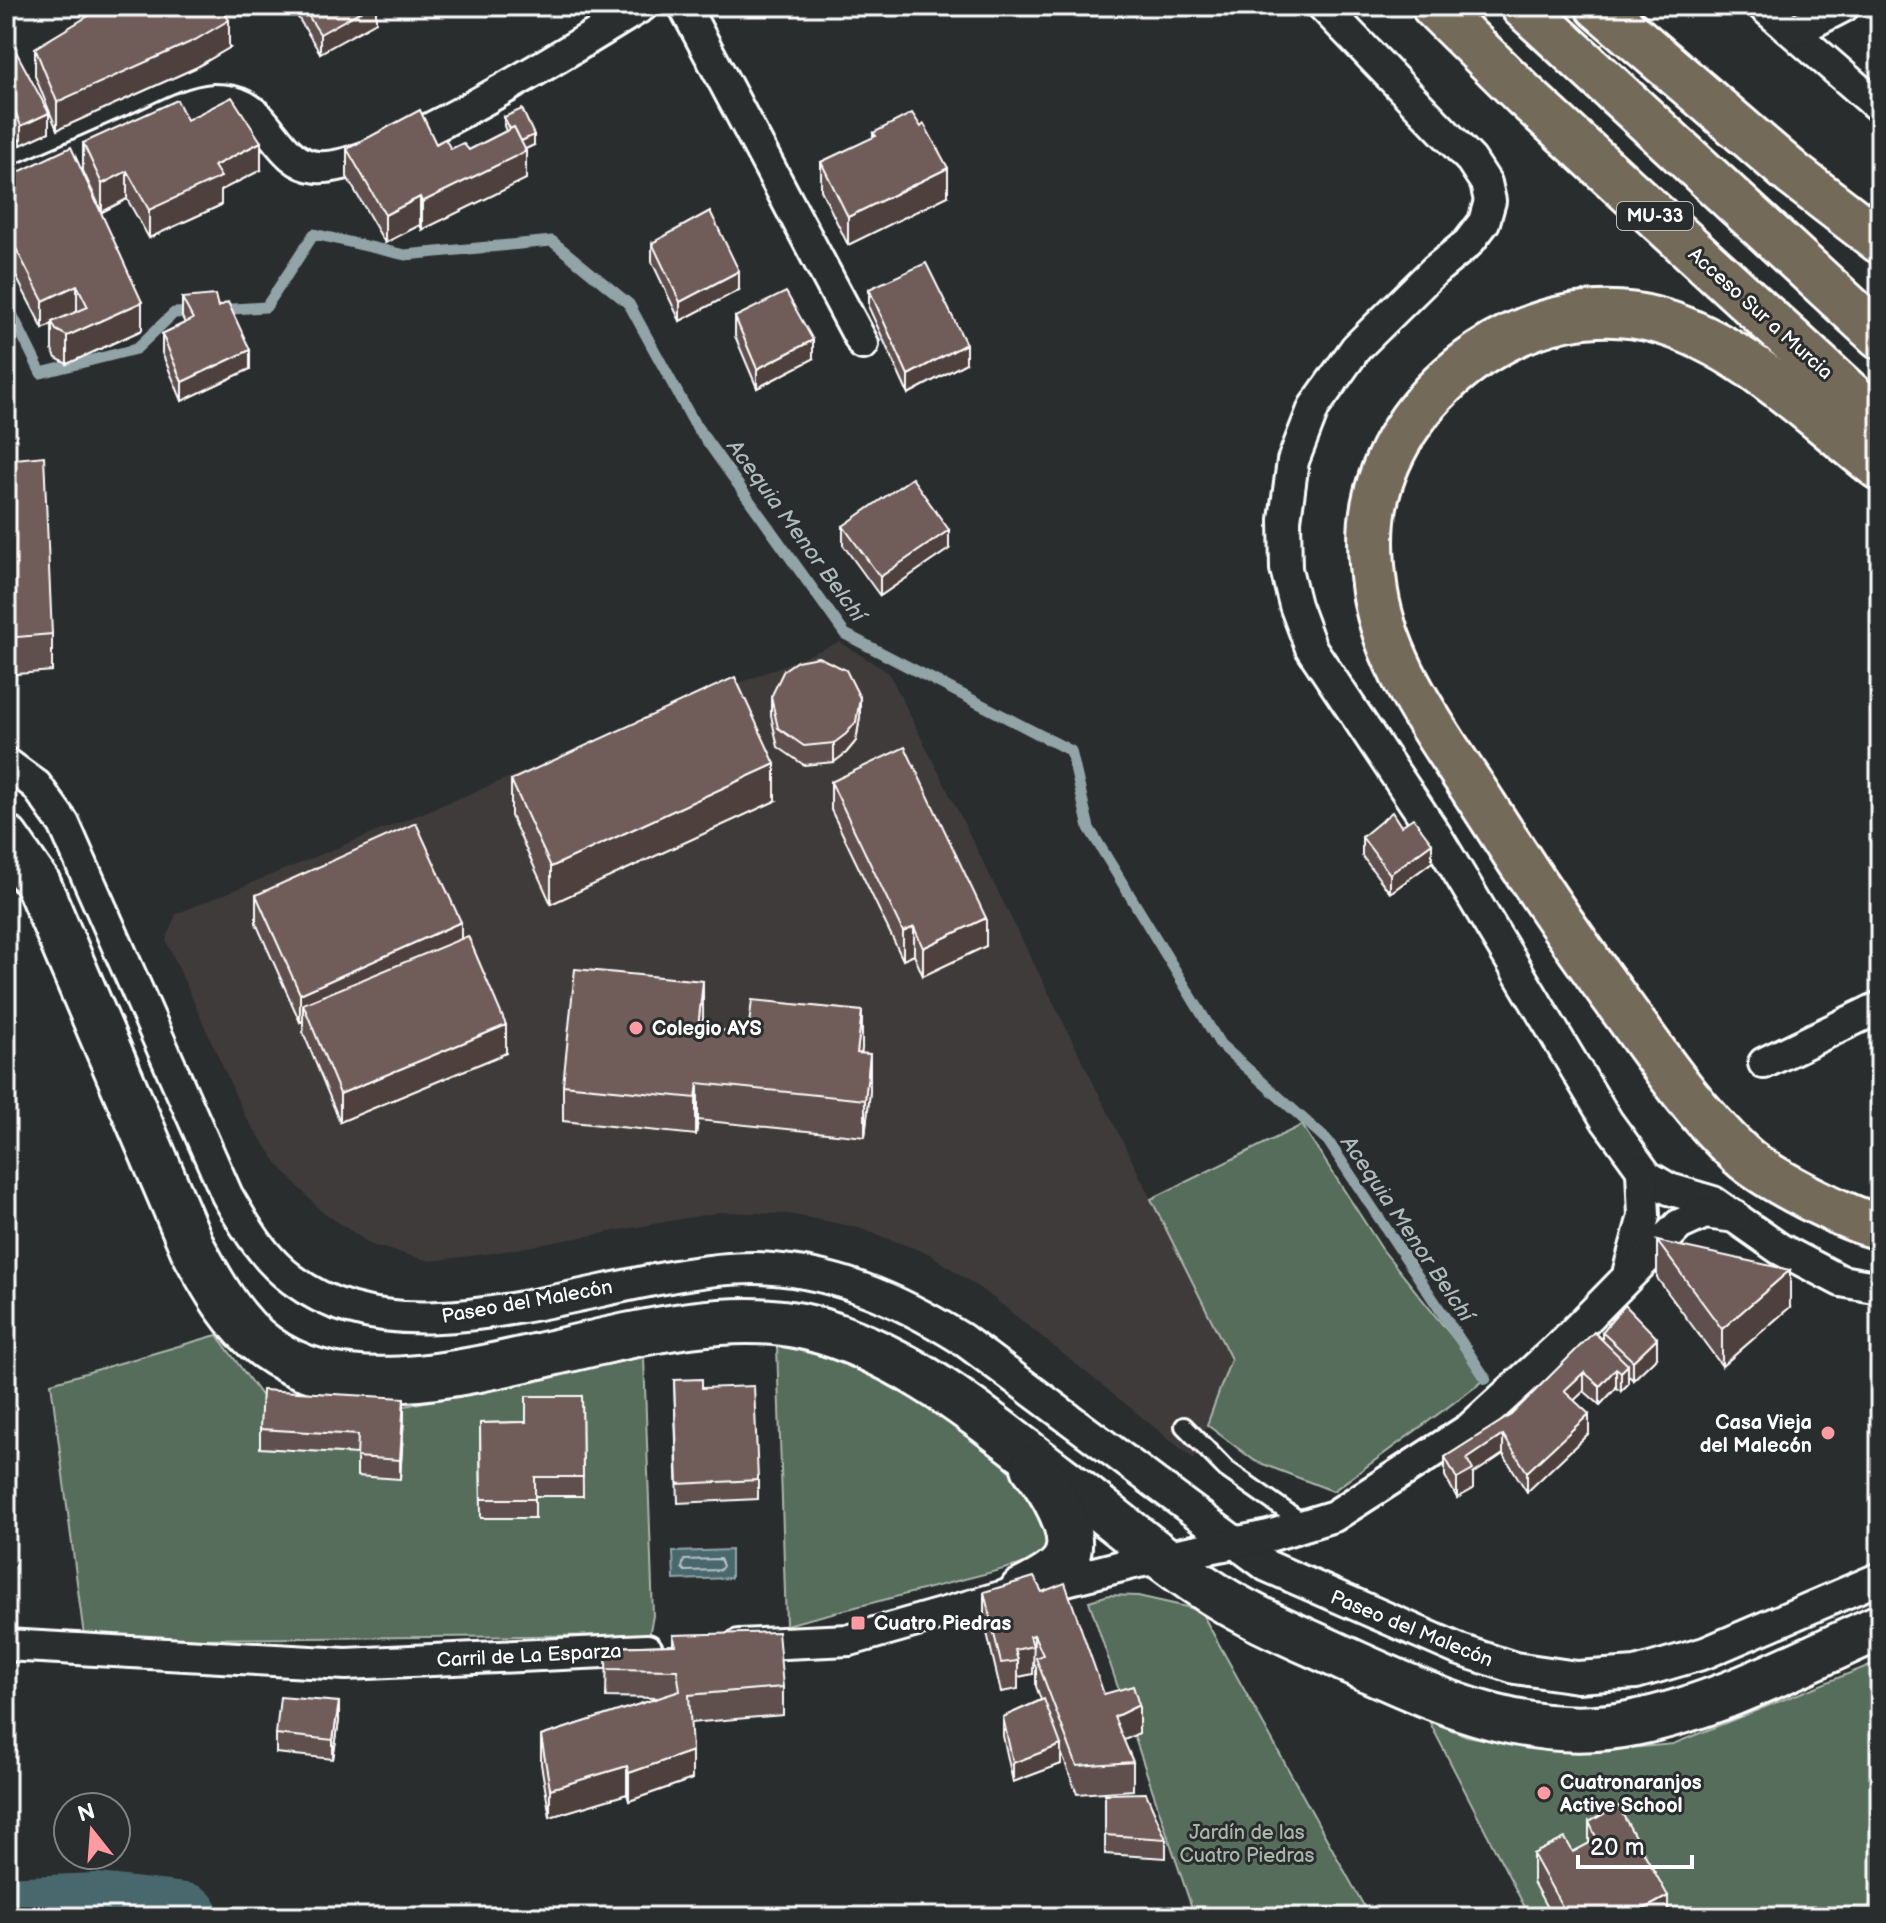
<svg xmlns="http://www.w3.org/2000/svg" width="1886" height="1923" font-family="'Balsamiq Sans',sans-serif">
<rect width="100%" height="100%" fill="#2a2d2e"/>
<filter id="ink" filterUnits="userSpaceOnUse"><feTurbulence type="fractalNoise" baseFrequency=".0125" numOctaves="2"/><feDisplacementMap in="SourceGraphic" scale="16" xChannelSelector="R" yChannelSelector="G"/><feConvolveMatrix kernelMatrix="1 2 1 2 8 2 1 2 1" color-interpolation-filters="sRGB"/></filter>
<g filter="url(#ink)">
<!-- built -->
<path fill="#3f3b3b" d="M840,642l49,31 342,686 -37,100 -199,-160 -65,-45 -74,-27 -67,-13 -69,-2 -227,41 -63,8 -58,-16 -52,-35 -39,-42 -36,-52 -79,-176 10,-26z"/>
<!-- green -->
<g fill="#556d5a" stroke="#aab6ac" stroke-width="2">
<path d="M1302,1125l80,124 104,130 -153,112 -78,-30 -48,-36 24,-66 -80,-160z"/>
<path d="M217,1335l46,63 142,8 239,-49 9,259 -4,19 -458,4 -107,-3 -33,-253z"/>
<path d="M777,1345l52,13 82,31 75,56 40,44 32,66 -272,70z"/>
<path d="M1109,1595l29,1 62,14 170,307h-175l-106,-316z"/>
<path d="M1880,1661v256h-350l-101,-196 38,15 60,11 71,4 75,-7z"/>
</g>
<!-- water -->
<path fill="#4a686d" stroke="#92a4a7" stroke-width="2" d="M731,1550v28l-57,2 -1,-28z"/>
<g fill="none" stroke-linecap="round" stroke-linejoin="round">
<!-- shore -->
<path stroke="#b7c3c5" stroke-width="2" d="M720,1559l3,7 -3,4 -35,1 -3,-3 2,-8z"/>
<!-- stream -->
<g stroke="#92a4a7" stroke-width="11">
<path d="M6,302l35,71 95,-24 38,-36 22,-1"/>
<path d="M217,310l49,-3 48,-73 91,21 147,-14 77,63 65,119 151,211 226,117 18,77 131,216 108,97 158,238"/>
</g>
<!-- river -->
<path stroke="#4a686d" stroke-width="68" d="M6,1911l91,-4 88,10"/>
<defs>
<path id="lane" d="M1184,1426l42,43 80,56"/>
<g id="street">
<path d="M684,6l179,338"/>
<path d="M1323,6l148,154 15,23 4,18 -6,21 -16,21 -33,27 -79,78 -42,59 -21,54 -8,59 1,49 9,36 16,43 123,184 173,289 40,55 22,13 44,13 67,47 61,32 39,7"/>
<path d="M1763,6l117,102"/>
<path d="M1794,32l50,-26"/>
<path d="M6,186c43,-18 86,-37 129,-56 24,-10 52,-28 79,-30 10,0 21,1 30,6 28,15 38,58 73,61 61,6 265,-125 325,-161"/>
<path d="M6,763l30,22 28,39 163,371c18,31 36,63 66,85 119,91 323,-12 460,-12 77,1 145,31 209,71l305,227 193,84 55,18 62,9 59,-4 69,-20 175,-75"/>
<path d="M1764,1063l116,-56"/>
<path d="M1629,1270l15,-54 -2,-45"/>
<path d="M6,1645l340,19 301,-14"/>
<path d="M739,1645l111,-5 172,-49 116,-29 131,-26 65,-20 135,-87 95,-87 115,-117 26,-12 31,4"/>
</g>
<g id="secondary">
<path d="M6,838l32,46 155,365c19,35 40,74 73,98 134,99 379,-61 544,-19 97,25 171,90 249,149 48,36 93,76 143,109 44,30 94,50 143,73 92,41 184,86 289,64 86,-17 166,-61 246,-96"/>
<path d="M1022,1591c15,-8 38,-17 45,-35 10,-27 -17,-68 -33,-89"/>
</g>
<g id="highway">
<path d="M1434,6l90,89 356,327"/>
<path d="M1523,6l357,330"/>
<path d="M1598,6l196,169 86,66"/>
<path d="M1880,468c-68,-52 -137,-124 -221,-147 -122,-35 -261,62 -285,185 -5,27 -3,58 1,86 13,80 68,149 110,215 45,71 92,140 142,208 35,49 70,99 114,140 26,24 105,64 139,72"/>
</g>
</defs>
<!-- lane casing -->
<use href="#lane" stroke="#fff" stroke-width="22"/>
<!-- street casing -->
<use href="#street" stroke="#fff" stroke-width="36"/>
<!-- secondary casing -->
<use href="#secondary" stroke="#fff" stroke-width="50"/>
<!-- highway casing -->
<use href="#highway" stroke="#fff" stroke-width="50"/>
<!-- lane -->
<use href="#lane" stroke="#2a2d2e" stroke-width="16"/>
<!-- street -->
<use href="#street" stroke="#2a2d2e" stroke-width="30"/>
<!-- secondary -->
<use href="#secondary" stroke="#2a2d2e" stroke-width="44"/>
<!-- highway -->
<use href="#highway" stroke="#736b5a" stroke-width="44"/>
</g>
<!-- wall -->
<g fill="#5f4f4d" stroke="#fff" stroke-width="2">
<path d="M291,6h85v16l-56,31z"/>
<path d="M6,33l43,99 -28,13 -15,-38z"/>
<path d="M35,48h194l-34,20 -138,62 -22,-54z"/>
<path d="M504,117l30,28 -9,4 1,30 -104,51 -2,-5 -35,18 -38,-66v-28l89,-5 15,5 18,1 37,-19 -2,-5z"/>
<path d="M187,120l74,50 -40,20v15l-72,33 -22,-39 -25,13 -19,-41v-28z"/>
<path d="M873,133l75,63 -100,49 -27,-55v-28l52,-24z"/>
<path d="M6,178l136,152 -75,34 -11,-6 -4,-8v-26l-9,5 -37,-72z"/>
<path d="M652,243l87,47 -59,31 -28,-59z"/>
<path d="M869,289l97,74 -58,31 -39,-86z"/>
<path d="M182,298l36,9 32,62 -68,32 -20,-48v-19l23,-11 -3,-6z"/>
<path d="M735,317l78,42 -56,29 -22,-52z"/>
<path d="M6,460l46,174v37l-46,4z"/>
<path d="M843,526l106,23 -69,47 -37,-51z"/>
<path d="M771,697l89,20 -4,24 -10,12 -12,9 -30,3 -26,-18 -7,-31z"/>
<path d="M511,780l264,21 -224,103 -40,-88z"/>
<path d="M831,782l155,164 -63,30 -9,-21 -11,5 -72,-150z"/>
<path d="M1401,826l31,36 -42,31 -28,-37v-19z"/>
<path d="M256,895l205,44 45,114 -166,69 -37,-90v-11l-3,1 -44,-99z"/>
<path d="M703,1018l-1,10 160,20 -1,5 9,38 -5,46 -167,-17 -2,15 -133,-14v-36z"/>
<path d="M1657,1241l133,66 -68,59 -65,-88z"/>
<path d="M1602,1332l55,25 -24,23 -5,-5v9l-7,7 -5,-3 -16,17 -16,-14 -10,9 15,33 -62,59 -24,-38 -30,20v15l-16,9 -12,-22v-19l66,-42 91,-75z"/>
<path d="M674,1380l28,8 56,92v19l-80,4z"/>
<path d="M582,1396l1,100h-48v22h-54l-1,-95 46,-1z"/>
<path d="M404,1417l-4,62 -43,-3v-22l-97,-6v-19z"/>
<path d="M984,1592h58l62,102 35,39 -16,7 10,22v28l-56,4 -16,-42v12l-48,18 -10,-46v-19l38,-17 -5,-14v-19l-2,-4h-1v11l-15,3v12l-17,3 -17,-72z"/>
<path d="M673,1635l110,52v28l-93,8 2,56 -63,22 -2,-7 -77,23 -9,-53v-28l118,-38 -53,-1 1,-50 66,-2z"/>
<path d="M339,1721l-6,38 -57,-6v-19z"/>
<path d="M1105,1794l61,45v19l-61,-4z"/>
<path d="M1589,1822l79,95h-116l-19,-35v-28l40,-2 16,-8z"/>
</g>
<!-- shaded-wall -->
<g fill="#4e403e" stroke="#fff" stroke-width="2">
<path d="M269,6h9l-9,6z"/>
<path d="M370,6h6v16l-56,31v-19z"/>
<path d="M229,20v28l-34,20 -138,62v-28z"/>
<path d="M49,113v19l-28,13v-19z"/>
<path d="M534,135v10l-17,8v-10z"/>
<path d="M261,142v28l-40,20v15l-72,33v-28l65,-44z"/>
<path d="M526,151v28l-104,51v-28z"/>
<path d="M948,168v28l-100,49v-28z"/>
<path d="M127,171v28l-25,13v-28z"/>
<path d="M420,197v28l-35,18v-28z"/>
<path d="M739,271v19l-59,31v-19z"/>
<path d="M77,285v28l-25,9v2l-9,5v-28z"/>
<path d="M142,302v28l-75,34v-28z"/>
<path d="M813,340v19l-56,29v-19z"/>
<path d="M966,344v19l-58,31v-19z"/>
<path d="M250,350v19l-68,32v-19z"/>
<path d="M949,530v19l-69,47v-19z"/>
<path d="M860,698v19l-4,24 -10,12 -12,9v-19z"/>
<path d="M775,764v37l-224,103v-37z"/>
<path d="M1432,843v19l-42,31v-19z"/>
<path d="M986,918v28l-63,30v-28z"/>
<path d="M461,922v28l-158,54v17l-3,1v-28z"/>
<path d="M914,927v28l-11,5v-28z"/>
<path d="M703,981v37l-5,47v-37z"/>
<path d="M862,1011v37l-5,41v-36z"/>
<path d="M506,1025v28l-166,69v-28z"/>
<path d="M870,1054v37l-5,46v-37z"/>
<path d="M698,1083v37l-2,15v-37z"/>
<path d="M1790,1270v37l-68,59v-37z"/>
<path d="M1657,1338v19l-24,23v-19z"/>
<path d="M1628,1365v19l-7,7v-19z"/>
<path d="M1616,1368v20l-16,17v-19z"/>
<path d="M1584,1372v19l-20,19v-19z"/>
<path d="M404,1398v19l-4,62v-19z"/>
<path d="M1589,1414v19l-62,59v-20z"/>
<path d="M1503,1435v19l-30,20v15l-16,9v-19l10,-20z"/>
<path d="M1034,1635l-1,39 -15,3v-16l-3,-11 15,-14z"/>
<path d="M339,1702v19l-6,38v-19z"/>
<path d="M1139,1705v28l-25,12v-28z"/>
<path d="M1061,1745v19l-48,18v-19z"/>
<path d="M692,1751v28l-63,22v-28z"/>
<path d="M627,1766v28l-77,23v-28z"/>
<path d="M1668,1896v21h-39z"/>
</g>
<!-- building -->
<g fill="#6f5c59" stroke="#fff" stroke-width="2">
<path d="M105,6h115l9,14 -34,20 -138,62 -22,-54z"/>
<path d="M302,6h68l-50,28z"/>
<path d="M6,33l43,80 -28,13 -15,-38z"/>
<path d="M232,97l29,45 -47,24 7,11 -72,33 -22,-39 -25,13 -19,-41 94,-43 10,20z"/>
<path d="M522,109l12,26 -13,6 -7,-14 -4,2 -6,-12z"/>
<path d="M420,110l16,34 9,-5 6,10 12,-6 6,7 45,-23 12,24 -104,51 -2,-5 -35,18 -38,-66z"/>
<path d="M912,113l9,14 3,-3 24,44 -100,49 -27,-55 55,-26 -3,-3z"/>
<path d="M71,147l71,155 -75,34 -11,-6 -4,-8 36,-15 -11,-22 -34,16 -37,-72v-51z"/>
<path d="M710,211l29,60 -59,31 -28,-59z"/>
<path d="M926,263l40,81 -58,31 -39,-86z"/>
<path d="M786,292l27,48 -56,29 -22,-52z"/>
<path d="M215,295l3,12 10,-5 22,48 -68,32 -20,-48 31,-15 -11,-21z"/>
<path d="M44,456l8,178 -46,4v-178z"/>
<path d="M912,478l37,52 -69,47 -37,-51z"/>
<path d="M818,657l28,13 14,28 -4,24 -10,12 -12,9 -30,3 -26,-18 -7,-31 13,-27 13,-9z"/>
<path d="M735,677l40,87 -224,103 -40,-87z"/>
<path d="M905,747l81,171 -63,30 -9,-21 -11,5 -72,-150z"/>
<path d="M1392,812l9,14 12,-8 19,25 -42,31 -28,-37z"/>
<path d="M416,823l45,99 -161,72 -44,-99z"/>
<path d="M468,936l38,89 -166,69 -37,-90z"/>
<path d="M575,969l128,12 -5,47 50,5 4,-33 110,11 -5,42 13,1 -5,46 -167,-17 -2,15 -133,-13z"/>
<path d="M1657,1241l133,29 -68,59z"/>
<path d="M1625,1305l32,33 -24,23 -31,-29z"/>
<path d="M1594,1332l34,33 -7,7 -5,-4 -16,18 -16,-14 -20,19 25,23 -62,58 -24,-37 -36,24 6,11 -16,9 -12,-22 66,-42z"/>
<path d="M702,1379v9l52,-2 4,94 -80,4 -4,-104z"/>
<path d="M262,1390l142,8 -4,62 -43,-3 1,-22 -98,-6z"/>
<path d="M526,1396h56l1,81h-48v22h-54l-1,-76 46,-1z"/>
<path d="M1034,1577l8,15 23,-9 39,111 29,-8 6,19 -25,12 19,45 -56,4 -41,-108 7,-3 -9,-20 -4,1 3,10 -18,4 3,11 -17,2 -17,-71z"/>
<path d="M778,1632l5,55 -94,8 3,56 -63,22 -2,-7 -77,23 -9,-53 139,-45 -3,-21 -71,-1 1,-22 69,-2 -3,-10z"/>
<path d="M280,1697l59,5 -6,38 -57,-6z"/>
<path d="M1044,1699l17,46 -48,18 -10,-46z"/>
<path d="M1146,1793l20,46 -61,-4v-41z"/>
<path d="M1618,1806l50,90 -39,21h-61l-35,-63 32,-16 8,14 24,-13 -8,-17z"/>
</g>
</g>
<!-- markers -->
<g fill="#ff9aa2" stroke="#2a2d2e" stroke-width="3">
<circle cx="636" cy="1028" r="8"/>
<circle cx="1828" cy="1433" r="8"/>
<rect x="850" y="1615" width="16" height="16" rx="4"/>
<circle cx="1544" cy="1793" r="8"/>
</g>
<g text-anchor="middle" stroke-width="6" stroke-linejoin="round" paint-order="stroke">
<!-- shield labels -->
<rect fill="#2a2d2e" stroke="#bfc0c0" stroke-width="2" x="1617" y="202" width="76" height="28" rx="6"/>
<g font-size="18" font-weight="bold" fill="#fff">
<text x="1655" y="222">MU-33</text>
</g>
<!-- street labels -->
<g font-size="20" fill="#fff" stroke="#2a2d2e">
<text transform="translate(1761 313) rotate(42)" y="7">Acceso Sur a Murcia</text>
<text transform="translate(527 1301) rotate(-10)" y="7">Paseo del Malecón</text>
<text transform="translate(1412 1628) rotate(22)" y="7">Paseo del Malecón</text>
<text transform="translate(529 1655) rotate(-3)" y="7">Carril de La Esparza</text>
</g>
<!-- poi labels -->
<g font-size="20" font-weight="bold" fill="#fff" stroke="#2a2d2e" text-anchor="start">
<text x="652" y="1035">Colegio AYS</text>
<text x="1812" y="1429" text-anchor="end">Casa Vieja<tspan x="1812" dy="23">del Malecón</tspan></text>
<text x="874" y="1630">Cuatro Piedras</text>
<text x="1560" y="1789">Cuatronaranjos<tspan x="1560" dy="23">Active School</tspan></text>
</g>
<!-- park labels -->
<g font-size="20" fill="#aab6ac" stroke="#2a2d2e">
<text x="1247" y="1839">Jardín de las<tspan x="1247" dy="23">Cuatro Piedras</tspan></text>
</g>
<!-- water labels -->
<g font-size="22" font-style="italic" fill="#aebbbd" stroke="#2a2d2e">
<text transform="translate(797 530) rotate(54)" y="8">Acequia Menor Belchí</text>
<text transform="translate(1408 1228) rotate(56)" y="8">Acequia Menor Belchí</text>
</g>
</g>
<!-- margin -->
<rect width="1886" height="1923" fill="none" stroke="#2a2d2e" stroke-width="32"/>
<rect x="16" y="16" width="1854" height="1891" fill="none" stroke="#fff" stroke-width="3" filter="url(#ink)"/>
<!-- north arrow -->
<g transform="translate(92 1831) rotate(343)"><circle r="38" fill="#2a2d2e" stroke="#7f8182" stroke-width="2"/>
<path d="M0-6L14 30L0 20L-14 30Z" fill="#ff9aa2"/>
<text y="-12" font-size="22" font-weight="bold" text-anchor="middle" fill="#ffffff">N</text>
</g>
<!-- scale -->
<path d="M1578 1855v12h114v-12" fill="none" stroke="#ffffff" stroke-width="4"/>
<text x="1590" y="1855" font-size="24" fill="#ffffff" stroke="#2a2d2e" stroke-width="6" paint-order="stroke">20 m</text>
</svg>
